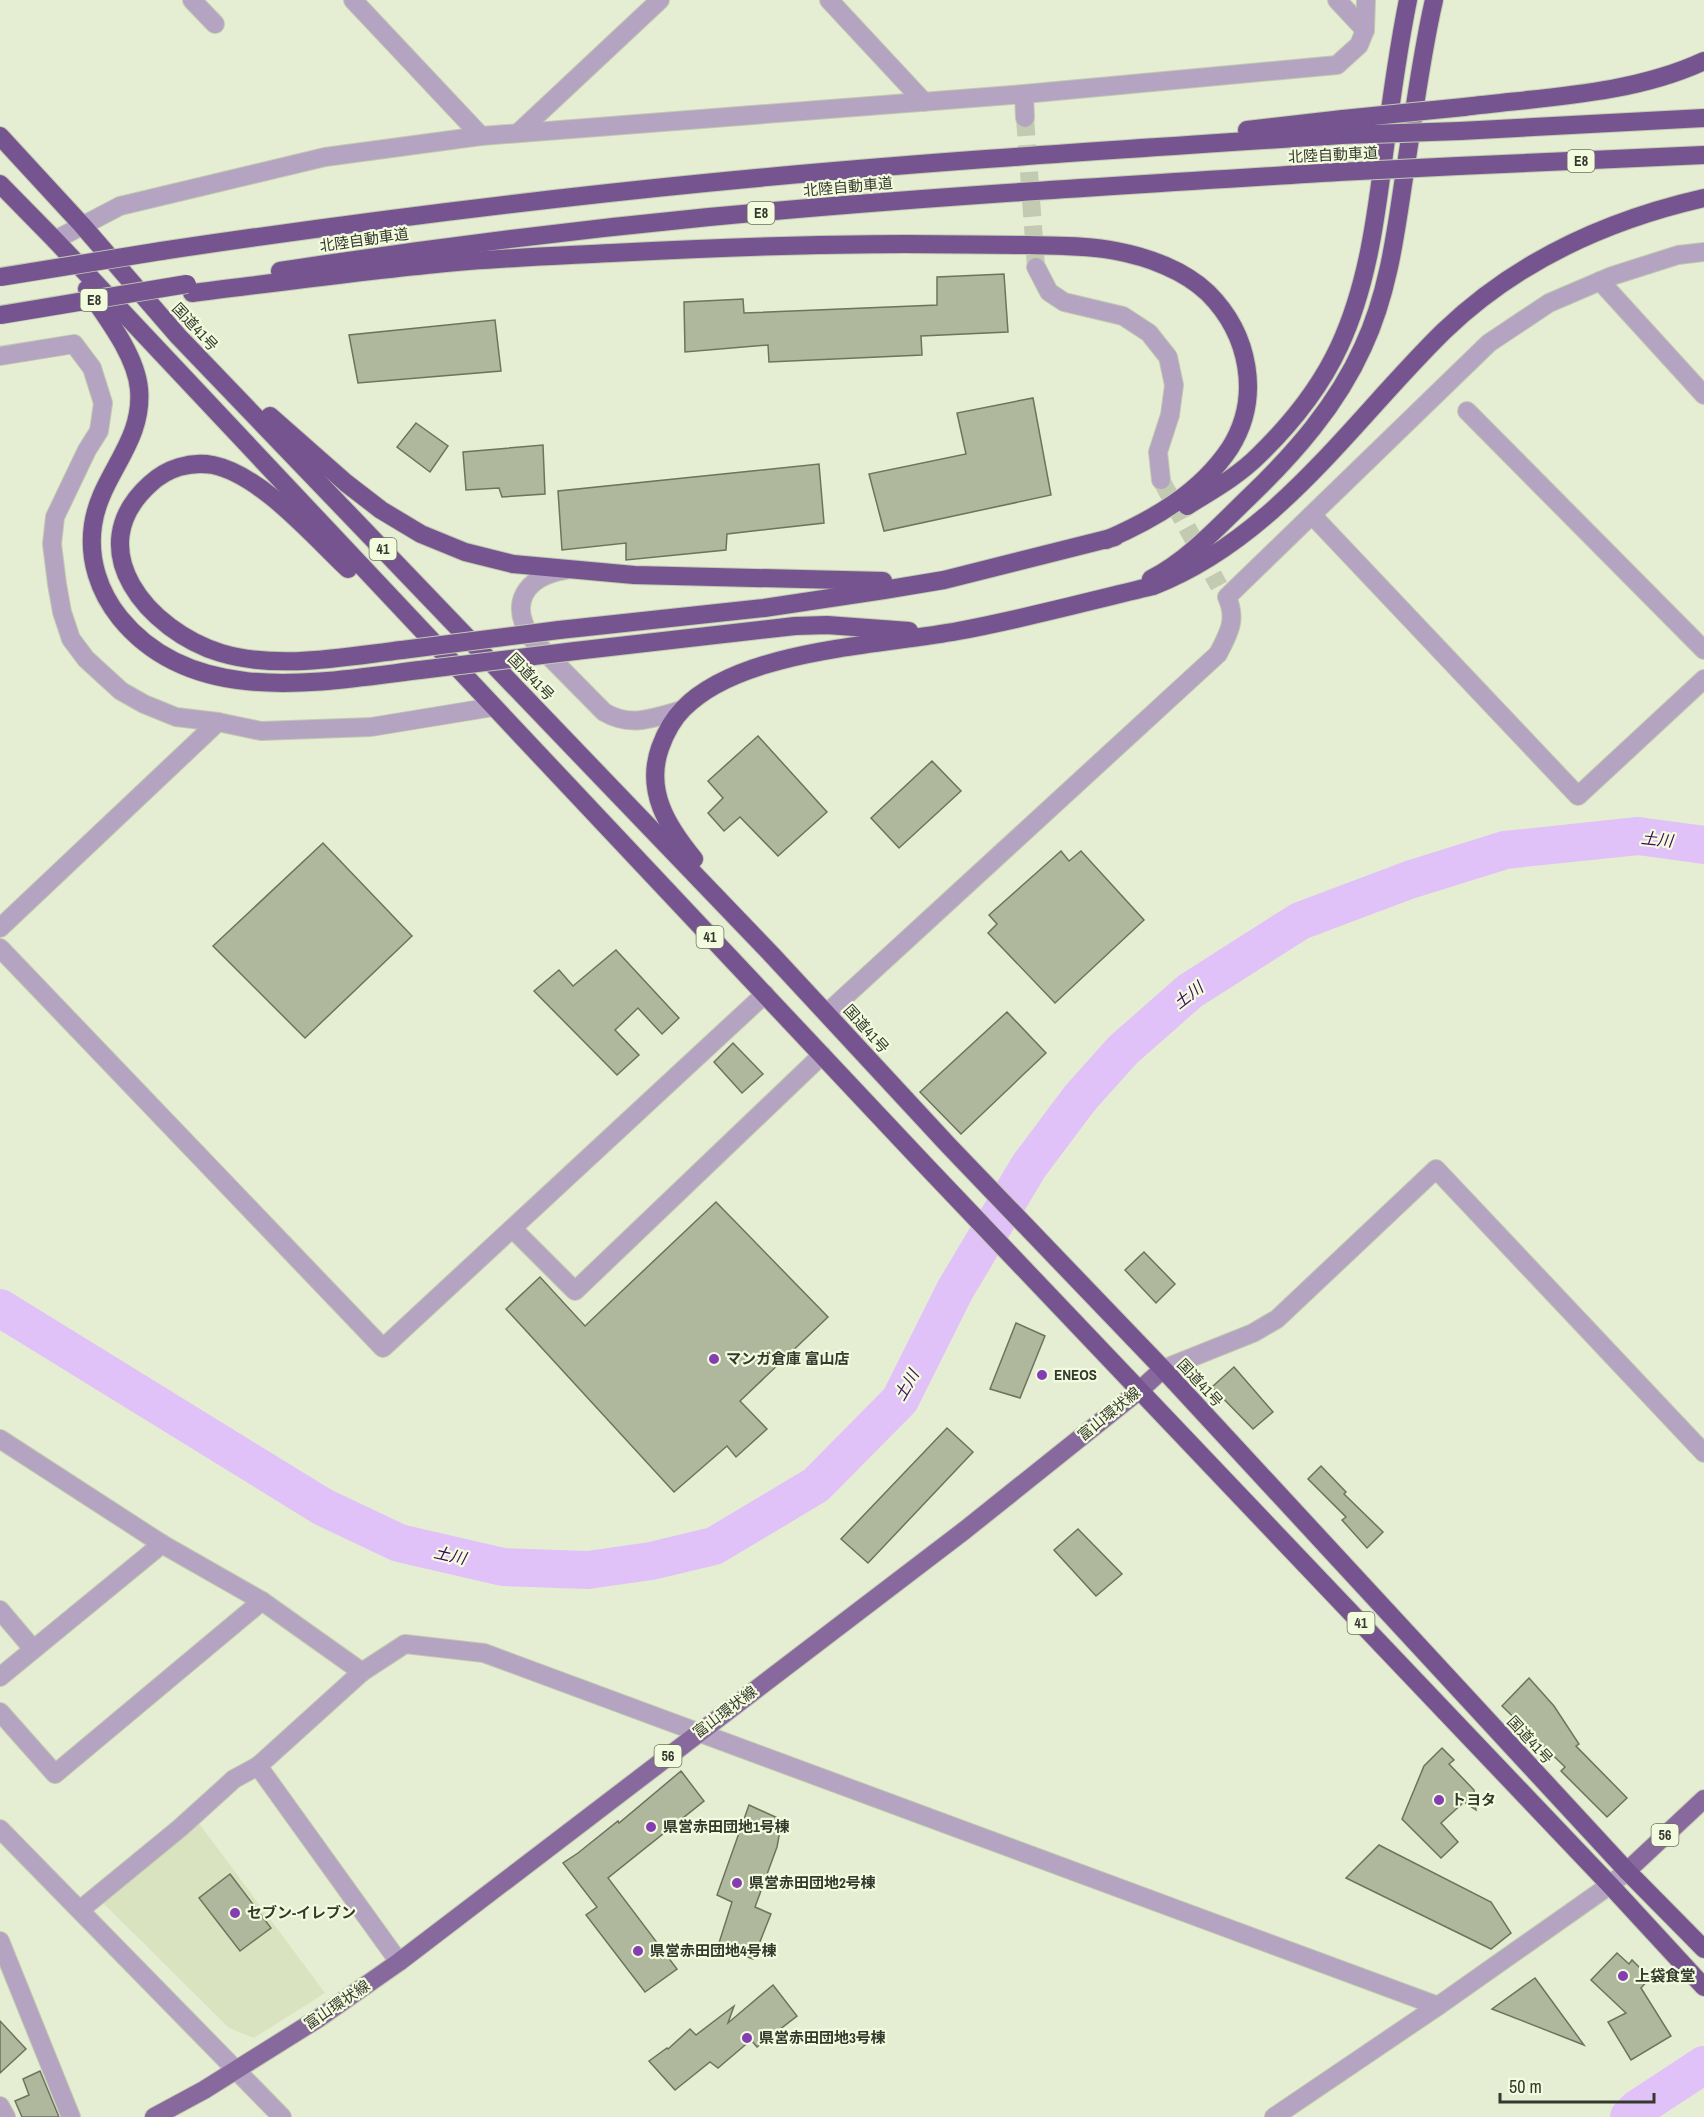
<svg xmlns="http://www.w3.org/2000/svg" width="1704" height="2117" font-family="'Archivo Narrow','Noto Sans JP',sans-serif">
<rect width="100%" height="100%" fill="#e5eed2"/>
<!-- built -->
<path fill="#d9e3c0" d="M198,1822l127,171 -71,45 -25,-10 -126,-125z"/>
<g fill="none" stroke-linecap="round" stroke-linejoin="round">
<!-- river -->
<g stroke="#e0c2f8" stroke-width="38">
<path d="M0,1308l323,199 76,36 104,24 85,3 63,-9 63,-15 102,-61 84,-85 55,-110 74,-124 51,-68 43,-48 67,-59 110,-70 109,-41 96,-30 133,-14 66,9"/>
<path d="M1629,2117l8,-8 67,-44"/>
</g>
</g>
<!-- building -->
<g fill="#afb79c" stroke="#6d745c" stroke-width="1.5">
<path d="M1004,274l4,58 -87,4 1,19 -153,7 -1,-17 -83,7 -1,-50 59,-3 1,14 193,-8v-28z"/>
<path d="M495,320l6,51 -143,12 -9,-48z"/>
<path d="M1033,398l18,97 -167,36 -15,-57 97,-20 -9,-41z"/>
<path d="M416,423l32,23 -18,26 -33,-25z"/>
<path d="M543,445l2,49 -43,3 -3,-9 -33,2 -3,-38z"/>
<path d="M819,464l5,59 -97,11 -1,16 -100,10v-17l-64,7 -4,-59z"/>
<path d="M758,736l69,76 -49,44 -38,-39 -16,14 -16,-18 15,-15 -15,-17z"/>
<path d="M932,761l29,30 -62,57 -28,-30z"/>
<path d="M323,843l89,93 -107,102 -92,-92z"/>
<path d="M1061,851l8,10 12,-10 63,69 -89,83 -67,-70 9,-9 -8,-9z"/>
<path d="M616,950l63,68 -17,16 -24,-26 -23,22 24,25 -22,20 -83,-84 25,-21 14,16z"/>
<path d="M1007,1012l39,41 -85,81 -41,-42z"/>
<path d="M733,1043l30,31 -21,19 -28,-31z"/>
<path d="M716,1202l112,115 -88,84 27,28 -31,28 -9,-11 -53,46 -168,-183 34,-32 45,49z"/>
<path d="M1144,1252l31,32 -19,19 -31,-33z"/>
<path d="M1016,1323l29,13 -25,62 -30,-9z"/>
<path d="M1234,1367l39,45 -20,17 -41,-42z"/>
<path d="M947,1428l26,24 -105,111 -27,-24z"/>
<path d="M1321,1466l25,26 -2,2 39,38 -16,16 -25,-28 4,-3 -38,-38z"/>
<path d="M1078,1529l44,45 -26,22 -42,-46z"/>
<path d="M1529,1678l25,28 25,38 -3,2 51,52 -20,19 -46,-46 4,-4 -63,-61z"/>
<path d="M1442,1748l12,12 -5,4 25,26 2,20 -12,-8 -23,21 17,19 -17,16 -39,-39 22,-53z"/>
<path d="M681,1771l23,30 -96,77 69,91 -32,23 -59,-77 11,-8 -34,-44 15,-10 40,-32 1,2z"/>
<path d="M749,1805l33,15 -5,27 -22,60 16,7 -18,45 -35,-13 14,-44 -15,-7z"/>
<path d="M1379,1845l112,57 20,31 -20,16 -145,-71z"/>
<path d="M230,1874l41,54 -31,23 -41,-53z"/>
<path d="M1617,1953l12,11 3,-4 18,18 -9,10 30,48 -40,24 -23,-38 18,-9 -35,-33z"/>
<path d="M1535,1978l49,67 -92,-36z"/>
<path d="M773,1985l24,31 -40,31 -6,-7 -33,28 -8,-6 -35,28 -26,-29 18,-13 1,1 22,-20 6,6 38,-29 -6,17z"/>
<path d="M0,2021l26,28 -26,24z"/>
<path d="M40,2071l19,46h-37l-7,-16 14,-6 -6,-16z"/>
</g>
<g fill="none" stroke-linecap="round" stroke-linejoin="round">
<!-- minor-tunnel -->
<g stroke="#c2cab1" stroke-width="18" stroke-dasharray="18 9" stroke-linecap="butt">
<path d="M1025,118l11,149"/>
<path d="M1161,480l58,106"/>
</g>
<defs>
<g id="minor">
<path d="M192,0l23,24"/>
<path d="M353,0l128,136"/>
<path d="M829,0l95,102"/>
<path d="M1337,0l28,30"/>
<path d="M1024,94l1,24"/>
<path d="M518,133l142,-133"/>
<path d="M55,240l65,-34 205,-49 156,-21 543,-42 313,-29 22,-20 6,-15 1,-30"/>
<path d="M1036,267l13,25 15,10 59,14 26,17 19,24 6,28 -4,30 -12,37 3,28"/>
<path d="M1600,281l104,114"/>
<path d="M0,356l74,-12 18,24 11,35 -4,28 -12,19 -32,67 -3,27 5,40 5,28 9,27 15,20 35,32 23,13 32,13 42,5 43,9 110,-4 122,-20"/>
<path d="M1467,411l237,239"/>
<path d="M1312,515l266,281 126,-117"/>
<path d="M566,570c-41,7 -58,33 -34,69l72,73c27,16 49,6 78,-2"/>
<path d="M0,928l218,-206"/>
<path d="M0,948l383,400 382,-354"/>
<path d="M827,1013l391,-359c11,-21 19,-34 9,-57l262,-254 60,-40 63,-27 66,-21 26,-3"/>
<path d="M513,1229l62,62 247,-236"/>
<path d="M1163,1369l90,-36 24,-14 159,-150 268,284"/>
<path d="M0,1439l162,105"/>
<path d="M0,1610l33,39"/>
<path d="M362,1672l-104,94 141,196"/>
<path d="M0,1677l162,-133 100,57 100,71 43,-28 79,9 954,353"/>
<path d="M0,1712l55,62 207,-173"/>
<path d="M0,1829l282,288"/>
<path d="M80,1910l100,-82 54,-49 24,-13"/>
<path d="M0,1941l71,176"/>
<path d="M0,2106l6,11"/>
<path d="M1274,2117l164,-111 172,-121 17,-14"/>
</g>
<g id="major">
<path d="M1627,1871l77,-72"/>
<path d="M154,2117l50,-27 115,-72 80,-56 566,-432 175,-140 23,-21"/>
</g>
<g id="highway">
<path d="M1464,107c79,-10 167,-12 240,-46"/>
<path d="M1247,130l96,-11"/>
<path d="M1460,131l244,-13"/>
<path d="M0,136l82,89 96,111 595,620 176,190 214,223 464,502 77,78"/>
<path d="M1458,166l246,-11"/>
<path d="M0,184l55,56 872,927 683,718 94,102"/>
<path d="M161,251c181,-27 362,-50 544,-68 211,-21 424,-34 636,-48"/>
<path d="M280,271c142,-22 285,-40 429,-54 209,-20 419,-32 629,-45"/>
<path d="M87,289c19,28 49,66 52,100 5,54 -39,86 -46,136 -5,34 6,67 27,93 73,90 201,64 300,52"/>
<path d="M192,293c81,-10 162,-21 244,-29 58,-6 118,-8 176,-11 98,-5 195,-9 293,-9 41,0 82,1 123,1 29,1 59,0 88,6 32,6 68,19 92,42 41,41 54,104 22,155 -30,45 -76,71 -124,92"/>
<path d="M270,416l76,67 35,27 40,24 44,18 48,12 121,11 249,6"/>
<path d="M1187,506c24,-15 51,-30 71,-50 32,-31 62,-68 81,-109 27,-58 36,-122 44,-185 7,-54 14,-108 25,-162"/>
<path d="M348,569c-35,-33 -87,-94 -135,-104 -23,-4 -46,3 -63,19 -72,65 -1,147 71,169 57,17 122,4 181,-3"/>
<path d="M1151,579c37,-19 68,-53 97,-81 46,-44 89,-93 115,-151 24,-51 32,-108 40,-163 10,-62 17,-123 31,-184"/>
<path d="M559,630l205,-22 120,-18 60,-10 171,-43"/>
<path d="M575,651l220,-25 32,-1 82,6"/>
<path d="M694,859c-27,-33 -49,-68 -34,-111 5,-14 12,-28 23,-39 58,-60 196,-63 275,-78 66,-12 131,-30 195,-45 123,-48 200,-166 291,-255 73,-70 163,-111 260,-133"/>
</g>
</defs>
<!-- minor casing -->
<use href="#minor" stroke="#c2cab1" stroke-width="20"/>
<!-- major casing -->
<use href="#major" stroke="#c2cab1" stroke-width="20"/>
<!-- highway casing -->
<use href="#highway" stroke="#c2cab1" stroke-width="20"/>
<!-- minor -->
<use href="#minor" stroke="#b4a4c1" stroke-width="18"/>
<!-- major -->
<use href="#major" stroke="#87699d" stroke-width="18"/>
<!-- highway -->
<use href="#highway" stroke="#765490" stroke-width="18"/>
<defs>
<g id="highway-bridge">
<path d="M1343,119l121,-12"/>
<path d="M1341,135l119,-4"/>
<path d="M1338,172l120,-6"/>
<path d="M0,277l161,-26"/>
<path d="M0,315l187,-31"/>
<path d="M402,650l157,-20"/>
<path d="M420,670l155,-19"/>
</g>
</defs>
<!-- highway-bridge casing -->
<use href="#highway-bridge" stroke="#c2cab1" stroke-width="20" stroke-linecap="butt"/>
<!-- highway-bridge -->
<use href="#highway-bridge" stroke="#765490" stroke-width="18"/>
</g>
<!-- markers -->
<g fill="#843eb1" stroke="#f3fbdf" stroke-width="2">
<circle cx="714" cy="1359" r="6"/>
<circle cx="1042" cy="1375" r="6"/>
<circle cx="1439" cy="1800" r="6"/>
<circle cx="651" cy="1827" r="6"/>
<circle cx="737" cy="1883" r="6"/>
<circle cx="235" cy="1913" r="6"/>
<circle cx="638" cy="1951" r="6"/>
<circle cx="1623" cy="1976" r="6"/>
<circle cx="747" cy="2038" r="6"/>
</g>
<g text-anchor="middle" stroke-width="4.5" stroke-linejoin="round" paint-order="stroke">
<!-- shield labels -->
<g fill="#f3fbdf" stroke="#6e7262" stroke-width="1.5">
<rect x="1567.5" y="150" width="27" height="22" rx="4.5"/>
<rect x="747.5" y="202" width="27" height="22" rx="4.5"/>
<rect x="80.5" y="289" width="27" height="22" rx="4.5"/>
<rect x="369.5" y="538" width="27" height="22" rx="4.5"/>
<rect x="696.5" y="926" width="27" height="22" rx="4.5"/>
<rect x="1347.5" y="1612" width="27" height="22" rx="4.5"/>
<rect x="654.5" y="1745" width="27" height="22" rx="4.5"/>
<rect x="1651.5" y="1824" width="27" height="22" rx="4.5"/>
</g>
<g font-size="14" font-weight="bold" fill="#35382d">
<text x="1581" y="166">E8</text>
<text x="761" y="218">E8</text>
<text x="94" y="305">E8</text>
<text x="383" y="554">41</text>
<text x="710" y="942">41</text>
<text x="1361" y="1628">41</text>
<text x="668" y="1761">56</text>
<text x="1665" y="1840">56</text>
</g>
<!-- street labels -->
<g font-size="15" fill="#35382d" stroke="#f3fbdf">
<text transform="translate(1333 155) rotate(-3)" y="5">北陸自動車道</text>
<text transform="translate(848 187) rotate(-5)" y="5">北陸自動車道</text>
<text transform="translate(364 240) rotate(-8)" y="5">北陸自動車道</text>
<text transform="translate(195 327) rotate(47)" y="5">国道41号</text>
<text transform="translate(531 677) rotate(46)" y="5">国道41号</text>
<text transform="translate(866 1029) rotate(48)" y="5">国道41号</text>
<text transform="translate(1200 1383) rotate(47)" y="5">国道41号</text>
<text transform="translate(1109 1414) rotate(-39)" y="5">富山環状線</text>
<text transform="translate(725 1712) rotate(-37)" y="5">富山環状線</text>
<text transform="translate(1530 1740) rotate(47)" y="5">国道41号</text>
<text transform="translate(337 2005) rotate(-34)" y="5">富山環状線</text>
</g>
<!-- poi labels -->
<g font-size="15" font-weight="bold" fill="#35382d" stroke="#f3fbdf" text-anchor="start">
<text x="726" y="1364">マンガ倉庫 富山店</text>
<text x="1054" y="1380">ENEOS</text>
<text x="1451" y="1805">トヨタ</text>
<text x="663" y="1832">県営赤田団地1号棟</text>
<text x="749" y="1888">県営赤田団地2号棟</text>
<text x="247" y="1918">セブン-イレブン</text>
<text x="650" y="1956">県営赤田団地4号棟</text>
<text x="1635" y="1981">上袋食堂</text>
<text x="759" y="2043">県営赤田団地3号棟</text>
</g>
<!-- water labels -->
<g font-size="16" font-style="italic" fill="#3e0a59" stroke="#f3fbdf">
<text transform="translate(1657 839) rotate(6)" y="6">土川</text>
<text transform="translate(1188 995) rotate(-38)" y="6">土川</text>
<text transform="translate(906 1385) rotate(-60)" y="6">土川</text>
<text transform="translate(450 1555) rotate(13)" y="6">土川</text>
</g>
</g>
<!-- scale -->
<path d="M1500 2093v9h154v-9" fill="none" stroke="#35382d" stroke-width="3"/>
<text x="1509" y="2093" font-size="18" fill="#35382d" stroke="#f3fbdf" stroke-width="4.5" paint-order="stroke">50 m</text>
</svg>
